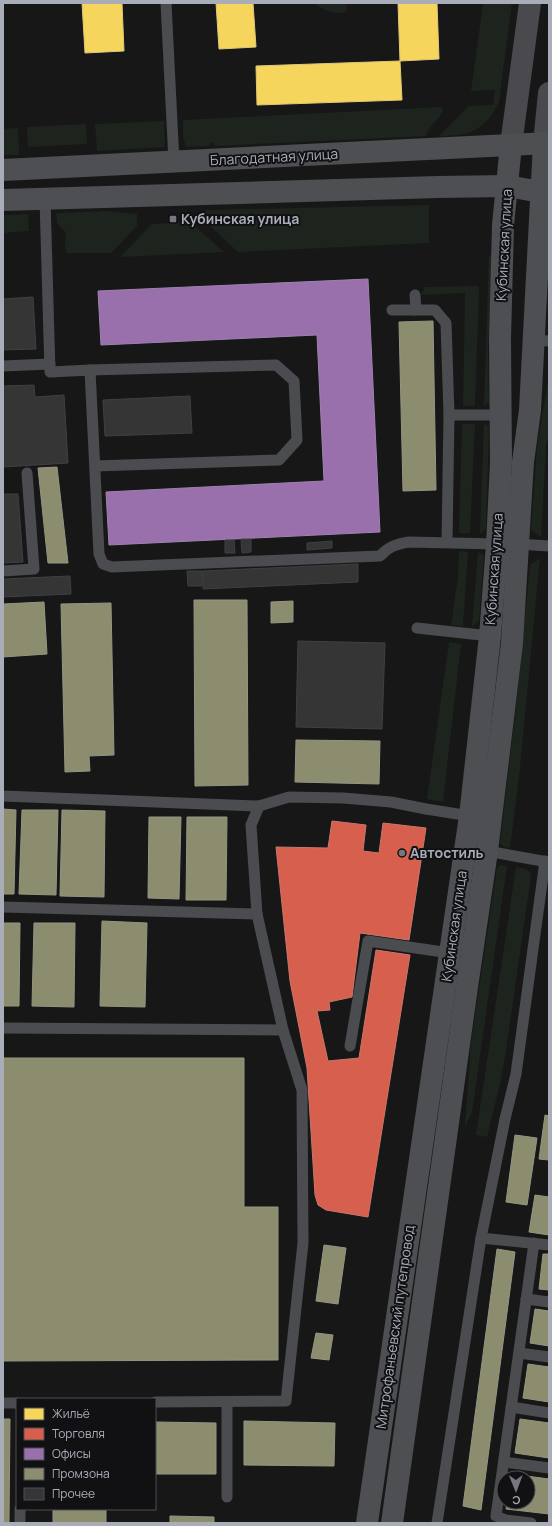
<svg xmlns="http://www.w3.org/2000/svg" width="552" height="1526" font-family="Manrope,sans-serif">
<rect width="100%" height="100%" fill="#171717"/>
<!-- green -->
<g fill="#1d241e">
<path d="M314,3h32l1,7 -2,2c-11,3 -23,-2 -31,-9z"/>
<path d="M483,3h29l-13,99c-14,29 -29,34 -60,34l30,-30 24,-1 2,-15 -24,1z"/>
<path d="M442,107l1,4c-4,9 -15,15 -17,25l-212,10v-3h-3l-1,3 -24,1 -3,-10v-17z"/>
<path d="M164,121l1,26 -68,4 -2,-27z"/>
<path d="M86,124l1,20 -59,3 -1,-20z"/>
<path d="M18,128l1,27h-16v-26z"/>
<path d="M429,205v38l-191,9 -32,-30 -1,-12z"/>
<path d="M107,211l30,3v12l-26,27h-44l-2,-5 1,-15 -9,-10 -1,-10z"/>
<path d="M28,214l1,17 -26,2v-18z"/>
<path d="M190,222l34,30 -104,5 32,-33z"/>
<path d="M489,256h3l-4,96 1,50 -5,4z"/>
<path d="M479,286l-4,120h-12l2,-113 -44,2 4,-8z"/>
<path d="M549,375v58l-3,13 -5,91 -10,-7 6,-84z"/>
<path d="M484,423l5,4 -3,102 -6,5z"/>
<path d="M462,424h13l-5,109h-11z"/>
<path d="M459,551l9,1 -5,74 -12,-1 7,-48z"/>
<path d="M478,552l6,4 -5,65 -7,6z"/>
<path d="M540,558l-20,210 -10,80 -6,-1 -4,-4 17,-145 13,-133z"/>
<path d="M449,642l12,2 -18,158 -16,-3z"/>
<path d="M501,865l6,1 -35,246 -6,13 -1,-1 6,-81 26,-175z"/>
<path d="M516,867c7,1 13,1 15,9l-26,181 -5,27 -13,53 -11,-2z"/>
</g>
<!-- homes -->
<g fill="#f6d55c" stroke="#dfc978">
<path d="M82,3h40l2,48 -39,2z"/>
<path d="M216,3h37l3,44 -37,2z"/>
<path d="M398,3h39l2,56 -39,2z"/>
<path d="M400,61l2,39 -145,5 -1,-39z"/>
</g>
<!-- shops -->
<path fill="#d6604d" stroke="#c8776d" d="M332,821l34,4 -3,26 16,2 4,-30 43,5 -17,112 -49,-7 -8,64 -23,5 1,8 -13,1 11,50 31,-3 17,-108 34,5 -42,262 -42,-7 -8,-5 -3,-10 -8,-127 -17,-87 -14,-134 52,1z"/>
<!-- offices -->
<path fill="#9970ab" stroke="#9e82af" d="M368,279l12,253 -271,13 -3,-53 218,-11 -7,-146 -216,10 -3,-54z"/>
<!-- industry -->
<g fill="#8c8c6e" stroke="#949684">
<path d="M433,321l3,169 -33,1 -4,-169z"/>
<path d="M57,467l11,96h-20l-10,-95z"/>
<path d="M194,600h53l1,185 -53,1z"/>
<path d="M293,601v21l-22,1v-21z"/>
<path d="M44,602l3,52 -44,3v-53z"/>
<path d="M111,603l3,152 -25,1 1,15 -25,1 -4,-168z"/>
<path d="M296,740l84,1 -1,43 -84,-2z"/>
<path d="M3,809l13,1 -2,84h-11z"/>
<path d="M22,810h36l-2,85 -37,-1z"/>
<path d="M62,810l43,1 -1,86 -44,-1z"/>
<path d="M149,817h32l-2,82 -31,-1z"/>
<path d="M187,817h40l-1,83h-40z"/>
<path d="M102,921l45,2 -2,84 -45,-1z"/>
<path d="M3,923h17l-1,83h-16z"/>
<path d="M34,923h41l-1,84 -42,-1z"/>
<path d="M3,1058h241v149h34v153l-275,1z"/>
<path d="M545,1115l4,1v44l-10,-1z"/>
<path d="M515,1135l22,3 -10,67 -21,-3z"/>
<path d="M535,1195l14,2v38l-20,-3z"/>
<path d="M324,1245l22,3 -8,56 -22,-3z"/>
<path d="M497,1249l18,3 -34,258 -18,-4z"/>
<path d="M543,1254h6v36l-10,-1z"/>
<path d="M535,1309l14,2v35l-19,-3z"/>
<path d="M316,1333l17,2 -4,25 -18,-2z"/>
<path d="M528,1364l21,3v35l-26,-4z"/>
<path d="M3,1419h7l-1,104h-6z"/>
<path d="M520,1419l29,4v35l-34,-5z"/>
<path d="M244,1421l91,2 -1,43 -90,-1z"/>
<path d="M155,1422l61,1v51h-61z"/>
<path d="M511,1474l38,5v35l-43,-5 1,-7h21v-24h-18z"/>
<rect x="53" y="1509" width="53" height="14"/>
<path d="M170,1516l44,1v6h-44z"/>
</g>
<!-- building -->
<g fill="#353536" stroke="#3f4043">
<path d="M33,297l3,52 -33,1v-51z"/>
<path d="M34,385l1,12 29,-2 4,68 -65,4v-81z"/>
<path d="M190,396l2,37 -87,3 -2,-36z"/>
<path d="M3,494h15l5,68 -20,1z"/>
<path d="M241,539h10v13l-9,1z"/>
<path d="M225,540h9l1,13h-10z"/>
<path d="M332,541v7l-25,2v-7z"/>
<path d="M358,564v18l-155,7v-18z"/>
<path d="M187,571h15v15h-14z"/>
<path d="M70,576l1,18 -68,3v-18z"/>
<path d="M298,641l87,2 -3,86 -86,-2z"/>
</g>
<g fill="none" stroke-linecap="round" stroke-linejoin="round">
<!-- lane -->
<g stroke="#4b4c50" stroke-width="11">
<path d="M166,3l8,159"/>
<path d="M45,199l5,173 40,-2 9,184 4,10 9,3 268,-11c9,-10 17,-12 29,-14l88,2"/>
<path d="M415,295l1,15"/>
<path d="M392,310h43l11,13 3,92 -2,127"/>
<path d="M534,340l15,1"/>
<path d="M3,366l47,-2"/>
<path d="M90,370l186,-5 18,16 3,59 -18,20 -184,6"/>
<path d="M449,415h52"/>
<path d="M518,544l31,2"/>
<path d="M3,571l31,-2 -7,-96"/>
<path d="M417,628l73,8"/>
<path d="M3,796l256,10"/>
<path d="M487,851l61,11"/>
<path d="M545,861l-29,213 -11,45 -24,119 68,7"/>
<path d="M3,907l254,7"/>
<path d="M3,1028l280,2"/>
<path d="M350,1046l18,-105 82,12"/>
<path d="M526,1299l23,3"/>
<path d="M519,1353l30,4"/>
<path d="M155,1402l131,-1 17,-158 -1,-153 -19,-60 -26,-116 -6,-89 8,-19 30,-9 54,1 48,4 35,7 44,7"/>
<path d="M3,1403h14"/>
<path d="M511,1407l38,6"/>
<path d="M504,1462l45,6"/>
<path d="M227,1497v-95"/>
<path d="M20,1523v-14"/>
<path d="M437,1523l44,-285"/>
<path d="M531,1523l-25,-3 -10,-4 38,-273"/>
</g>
<!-- secondary -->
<g stroke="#4a4a4e" stroke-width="22">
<path d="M544,143l5,-50"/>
<path d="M511,145l19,-142"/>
</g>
<!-- primary -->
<g stroke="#4d4f52" stroke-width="22">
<path d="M3,170l546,-27"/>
<path d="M3,200l435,-13 69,-1 34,6h8"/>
<path d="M367,1523l103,-707 20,-180 7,-92 4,-81 -1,-124 3,-114 8,-80"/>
<path d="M392,1523l75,-536 20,-136 25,-208 11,-181 7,-52 14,-267"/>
</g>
</g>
<!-- markers -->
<g fill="#757880" stroke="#111113" stroke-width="1.5">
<rect x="169" y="215" width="8" height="8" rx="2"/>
<circle cx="402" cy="853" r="4"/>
</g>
<g text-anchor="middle" stroke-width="4" stroke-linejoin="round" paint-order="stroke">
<!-- street labels -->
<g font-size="14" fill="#a8adb8" stroke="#111113">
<text transform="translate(274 157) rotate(-3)" y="5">Благодатная улица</text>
<text transform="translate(504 245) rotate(-87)" y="5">Кубинская улица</text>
<text transform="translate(494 569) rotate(-86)" y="5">Кубинская улица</text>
<text transform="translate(454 926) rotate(-82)" y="5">Кубинская улица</text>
<text transform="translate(395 1327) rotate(-82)" y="5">Митрофаньевский путепровод</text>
</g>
<!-- poi labels -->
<g font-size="14" font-weight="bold" fill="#a8adb8" stroke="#111113" text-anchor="start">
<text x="181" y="224">Кубинская улица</text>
<text x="410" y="858">Автостиль</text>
</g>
</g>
<!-- border -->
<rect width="552" height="1526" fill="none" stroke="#a8adb8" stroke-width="8"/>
<!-- legend -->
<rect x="16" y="1398" width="140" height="112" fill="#111113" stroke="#4d4f55"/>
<rect x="24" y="1408" width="20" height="12" fill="#f6d55c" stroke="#4d4f55"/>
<text x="52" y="1418" font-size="12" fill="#a8adb8">Жильё</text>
<rect x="24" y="1428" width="20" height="12" fill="#d6604d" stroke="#4d4f55"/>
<text x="52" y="1438" font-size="12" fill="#a8adb8">Торговля</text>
<rect x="24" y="1448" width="20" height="12" fill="#9970ab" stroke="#4d4f55"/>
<text x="52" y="1458" font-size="12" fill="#a8adb8">Офисы</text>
<rect x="24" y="1468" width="20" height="12" fill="#8c8c6e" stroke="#4d4f55"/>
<text x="52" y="1478" font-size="12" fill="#a8adb8">Промзона</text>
<rect x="24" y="1488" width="20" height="12" fill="#353536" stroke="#4d4f55"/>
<text x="52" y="1498" font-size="12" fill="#a8adb8">Прочее</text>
<!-- north arrow -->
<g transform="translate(516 1490) rotate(179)"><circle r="19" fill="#111113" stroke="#4d4f55"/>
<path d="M0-3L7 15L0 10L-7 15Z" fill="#757880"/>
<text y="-6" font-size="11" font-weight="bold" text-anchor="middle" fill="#a8adb8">С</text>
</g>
</svg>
